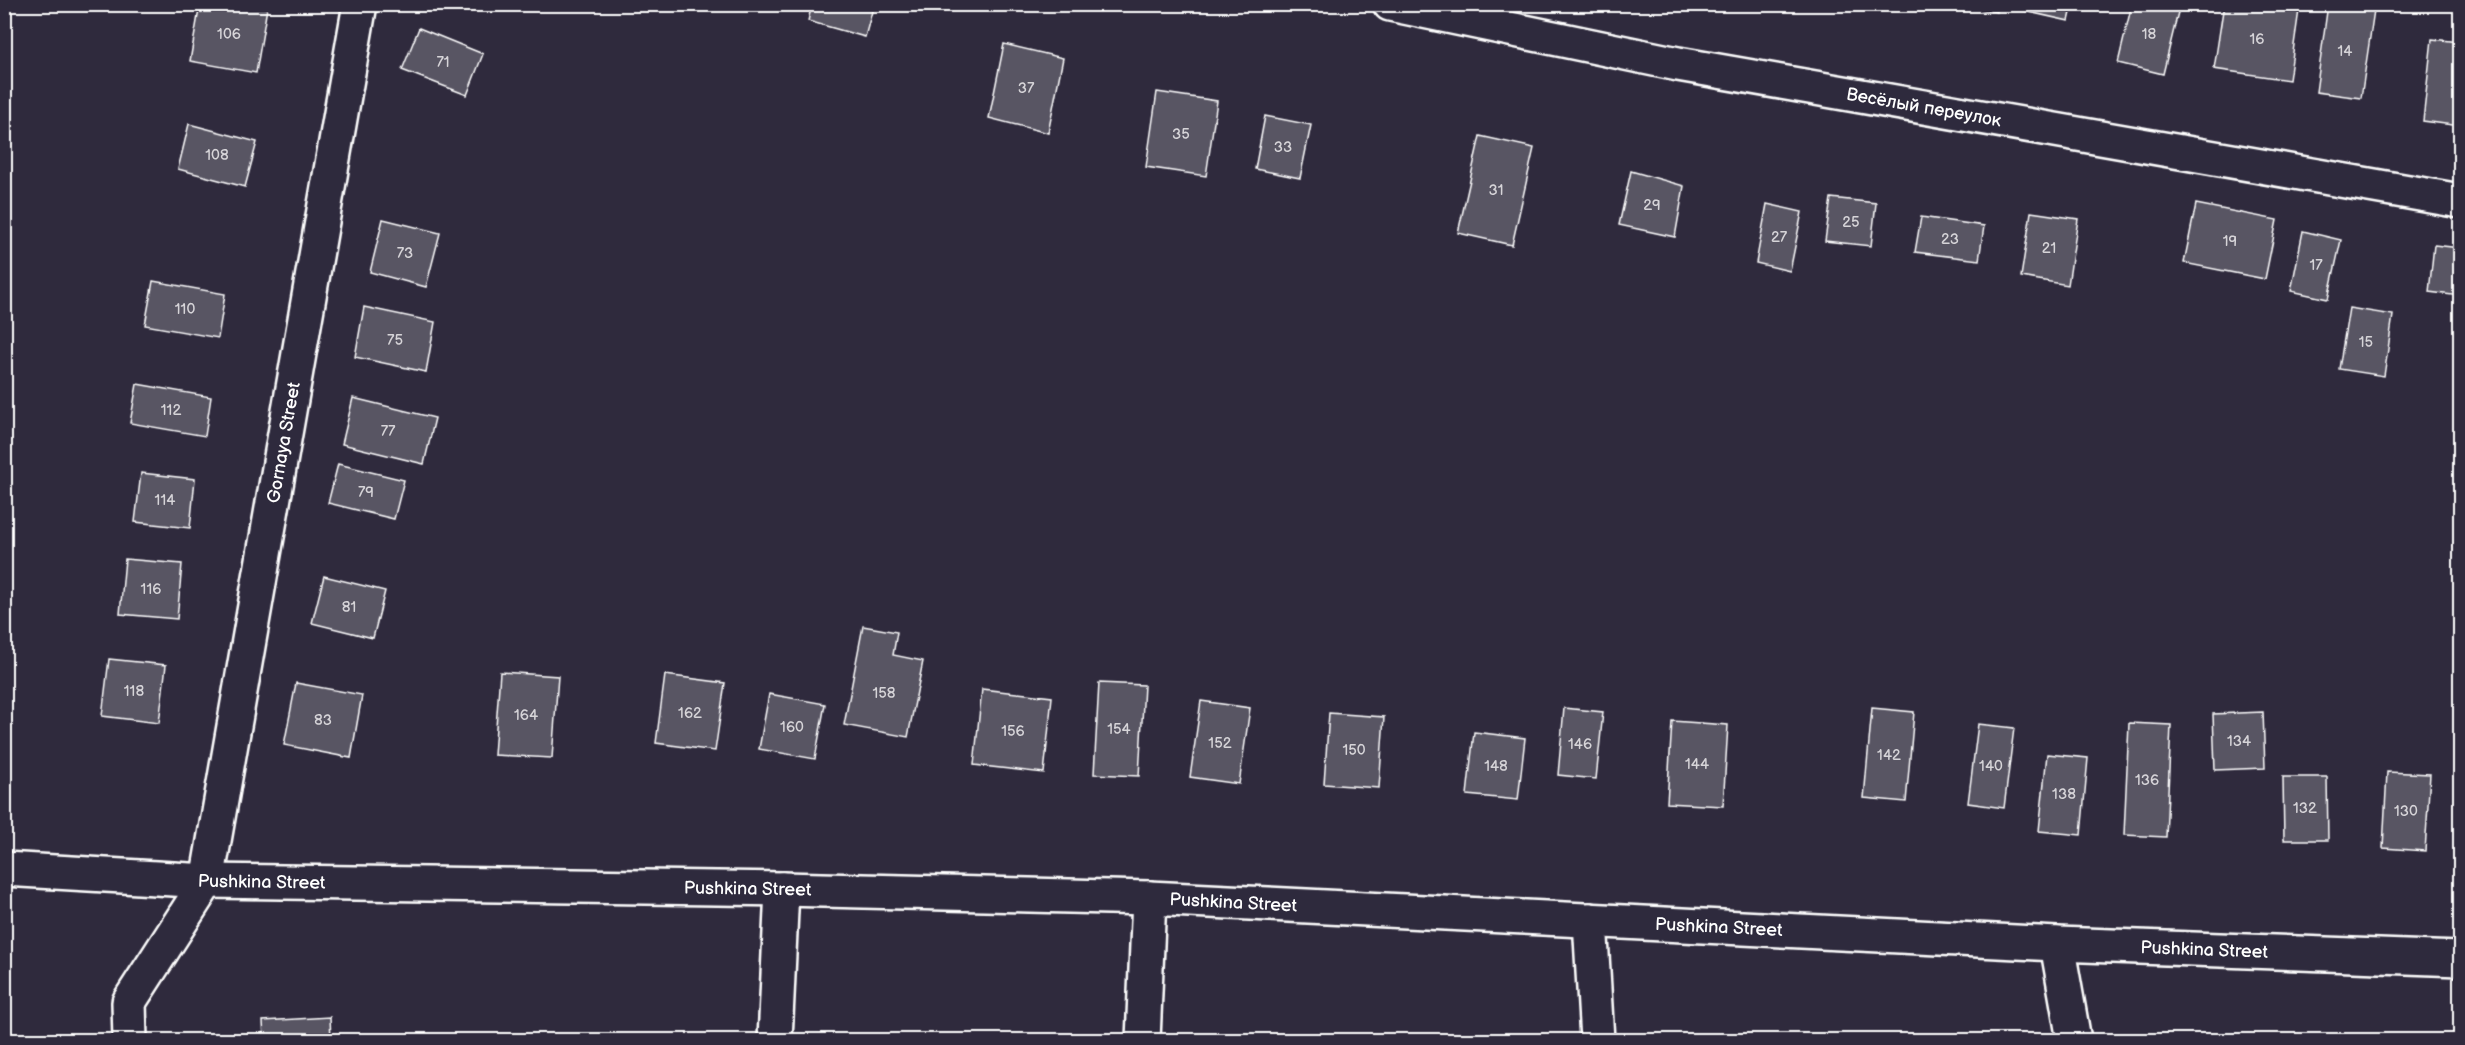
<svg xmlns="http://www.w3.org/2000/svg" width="2465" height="1045" font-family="'Balsamiq Sans',sans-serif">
<rect width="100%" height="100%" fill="#2f2a3d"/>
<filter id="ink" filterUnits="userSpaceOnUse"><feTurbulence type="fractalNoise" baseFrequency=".0167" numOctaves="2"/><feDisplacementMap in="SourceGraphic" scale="12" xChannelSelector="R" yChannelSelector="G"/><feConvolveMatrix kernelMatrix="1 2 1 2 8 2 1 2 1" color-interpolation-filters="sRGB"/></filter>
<g filter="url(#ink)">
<!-- building -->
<g fill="#595564" stroke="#fff" stroke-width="1.5">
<path d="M200,4h50l17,4 -11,65 -66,-12z"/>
<path d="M471,4h25l-3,8z"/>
<path d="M812,4h62l-9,33 -57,-16z"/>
<path d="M1950,4h48l-1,8z"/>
<path d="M2022,4h51l-4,17 -49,-11z"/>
<path d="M2132,4h48l-17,70 -45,-11z"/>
<path d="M2224,4h38l37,6 -10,70 -75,-11z"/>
<path d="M2328,4l46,6 -13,88 -45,-6z"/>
<path d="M419,28l64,26 -16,41 -65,-25z"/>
<path d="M2432,39l28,3v84l-37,-5z"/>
<path d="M1004,44l59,14 -15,75 -59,-15z"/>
<path d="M1157,92l60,9 -11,75 -60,-9z"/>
<path d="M1265,116l46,9 -11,53 -45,-9z"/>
<path d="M189,124l68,18 -12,45 -67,-18z"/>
<path d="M1480,136l54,12 -22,97 -54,-12z"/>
<path d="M1631,171l53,15 -9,51 -56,-12z"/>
<path d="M1831,198l45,5 -5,43 -46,-5z"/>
<path d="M1767,204l35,8 -12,59 -34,-8z"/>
<path d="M2196,204l81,16 -12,59 -81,-16z"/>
<path d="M2031,212l47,7 -10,66 -47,-8z"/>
<path d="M1921,217l63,9 -5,34 -64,-8z"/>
<path d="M383,219l57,14 -14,54 -56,-15z"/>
<path d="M2303,231l38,9 -13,59 -37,-8z"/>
<path d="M2434,245l26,3v48l-31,-4z"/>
<path d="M153,281l72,13 -7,44 -73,-13z"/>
<path d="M364,307l71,15 -9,50 -71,-15z"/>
<path d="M2349,308l44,7 -9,61 -45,-7z"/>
<path d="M137,384l74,13 -6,39 -75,-13z"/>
<path d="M353,398l82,20 -11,46 -82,-20z"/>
<path d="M338,464l66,16 -10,39 -66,-16z"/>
<path d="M141,473l54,6 -5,49 -55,-6z"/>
<path d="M125,559l57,5 -5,55 -57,-5z"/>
<path d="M324,576l61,15 -12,47 -61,-15z"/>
<path d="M863,626l34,6 -4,23 30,6 -15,76 -64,-12z"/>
<path d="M109,659l57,6 -7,58 -57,-7z"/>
<path d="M500,672l58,4 -6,82 -58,-3z"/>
<path d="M665,675l60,8 -10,68 -59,-8z"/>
<path d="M296,683l66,12 -11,63 -67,-13z"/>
<path d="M1099,683l45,2 -5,91 -45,-2z"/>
<path d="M982,689l70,8 -8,76 -70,-8z"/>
<path d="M769,694l56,10 -10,55 -56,-10z"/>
<path d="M1201,701l49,7 -11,76 -49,-7z"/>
<path d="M1564,708l39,4 -7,67 -38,-4z"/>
<path d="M1872,708l42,4 -8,90 -42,-4z"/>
<path d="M2263,712l2,56 -50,2 -2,-56z"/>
<path d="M1329,713l55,4 -5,71 -55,-4z"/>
<path d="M1672,721l56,4 -5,81 -56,-3z"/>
<path d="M2129,723l42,2 -5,112 -42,-2z"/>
<path d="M1978,724l36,4 -10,80 -36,-5z"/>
<path d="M1474,732l51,6 -7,62 -51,-5z"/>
<path d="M2047,754l41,4 -7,77 -42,-4z"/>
<path d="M2387,772l43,2 -5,77 -42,-3z"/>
<path d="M2283,777h44l1,63h-44z"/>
<path d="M330,1017l1,23h-67l-1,-19z"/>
<path d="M830,1036l60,4h-61z"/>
</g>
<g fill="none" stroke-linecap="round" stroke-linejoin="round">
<defs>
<g id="minor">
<path id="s1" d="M1390,4l288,60 782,137"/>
<path d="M1590,920l7,120"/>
<path d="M2057,944l17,96"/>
<path id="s2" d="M130,1040l-1,-38 78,-121 153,-877"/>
<path d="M775,1040l7,-151"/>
<path d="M1143,1040l6,-142"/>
</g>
<g id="secondary">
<path id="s3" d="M4,869l203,12 575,8 367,9 908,46 403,15"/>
</g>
</defs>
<!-- minor casing -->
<use href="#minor" stroke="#fff" stroke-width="38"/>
<!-- secondary casing -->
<use href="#secondary" stroke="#fff" stroke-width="38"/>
<!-- minor -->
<use href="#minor" stroke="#2f2a3d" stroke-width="33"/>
<!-- secondary -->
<use href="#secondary" stroke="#2f2a3d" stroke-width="33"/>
</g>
</g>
<g text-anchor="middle" stroke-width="4.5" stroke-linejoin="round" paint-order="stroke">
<!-- number labels -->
<g font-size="15" fill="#d6d4d8">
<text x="229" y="39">106</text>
<text x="2149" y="39">18</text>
<text x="2257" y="44">16</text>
<text x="2345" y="56">14</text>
<text x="443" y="67">71</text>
<text x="1026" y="93">37</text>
<text x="1181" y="139">35</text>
<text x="1283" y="152">33</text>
<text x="217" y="160">108</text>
<text x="1496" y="195">31</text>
<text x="1652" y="210">29</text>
<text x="1851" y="227">25</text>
<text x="1779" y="242">27</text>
<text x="1950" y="244">23</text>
<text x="2230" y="246">19</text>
<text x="2049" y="253">21</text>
<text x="405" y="258">73</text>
<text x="2316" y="270">17</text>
<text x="185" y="314">110</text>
<text x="395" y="345">75</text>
<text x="2366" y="347">15</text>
<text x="171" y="415">112</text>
<text x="388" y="436">77</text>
<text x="366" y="497">79</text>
<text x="165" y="505">114</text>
<text x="151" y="594">116</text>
<text x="349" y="612">81</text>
<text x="134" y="696">118</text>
<text x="884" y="698">158</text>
<text x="690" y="718">162</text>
<text x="526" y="720">164</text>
<text x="323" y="725">83</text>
<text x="792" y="732">160</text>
<text x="1119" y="734">154</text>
<text x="1013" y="736">156</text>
<text x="2239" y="746">134</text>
<text x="1220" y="748">152</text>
<text x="1580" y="749">146</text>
<text x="1354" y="755">150</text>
<text x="1889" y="760">142</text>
<text x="1697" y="769">144</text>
<text x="1496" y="771">148</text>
<text x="1991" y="771">140</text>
<text x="2147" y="785">136</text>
<text x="2064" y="799">138</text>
<text x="2305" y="813">132</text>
<text x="2406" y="816">130</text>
</g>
<!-- street labels -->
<g font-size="18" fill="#fff" stroke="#2f2a3d">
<text dy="6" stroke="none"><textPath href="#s1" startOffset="544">Весёлый переулок</textPath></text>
<text dy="6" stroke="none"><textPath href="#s2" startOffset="627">Gornaya Street</textPath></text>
<text dy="6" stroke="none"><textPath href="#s3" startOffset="258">Pushkina Street</textPath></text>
<text dy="6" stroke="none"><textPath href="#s3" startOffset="744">Pushkina Street</textPath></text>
<text dy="6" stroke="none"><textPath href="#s3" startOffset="1230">Pushkina Street</textPath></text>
<text dy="6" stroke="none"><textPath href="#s3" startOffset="1716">Pushkina Street</textPath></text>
<text dy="6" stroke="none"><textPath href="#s3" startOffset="2202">Pushkina Street</textPath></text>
</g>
</g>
<!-- margin -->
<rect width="2465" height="1045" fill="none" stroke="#2f2a3d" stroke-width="24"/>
<rect x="12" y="12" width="2441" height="1021" fill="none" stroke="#fff" stroke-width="2" filter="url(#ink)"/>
</svg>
